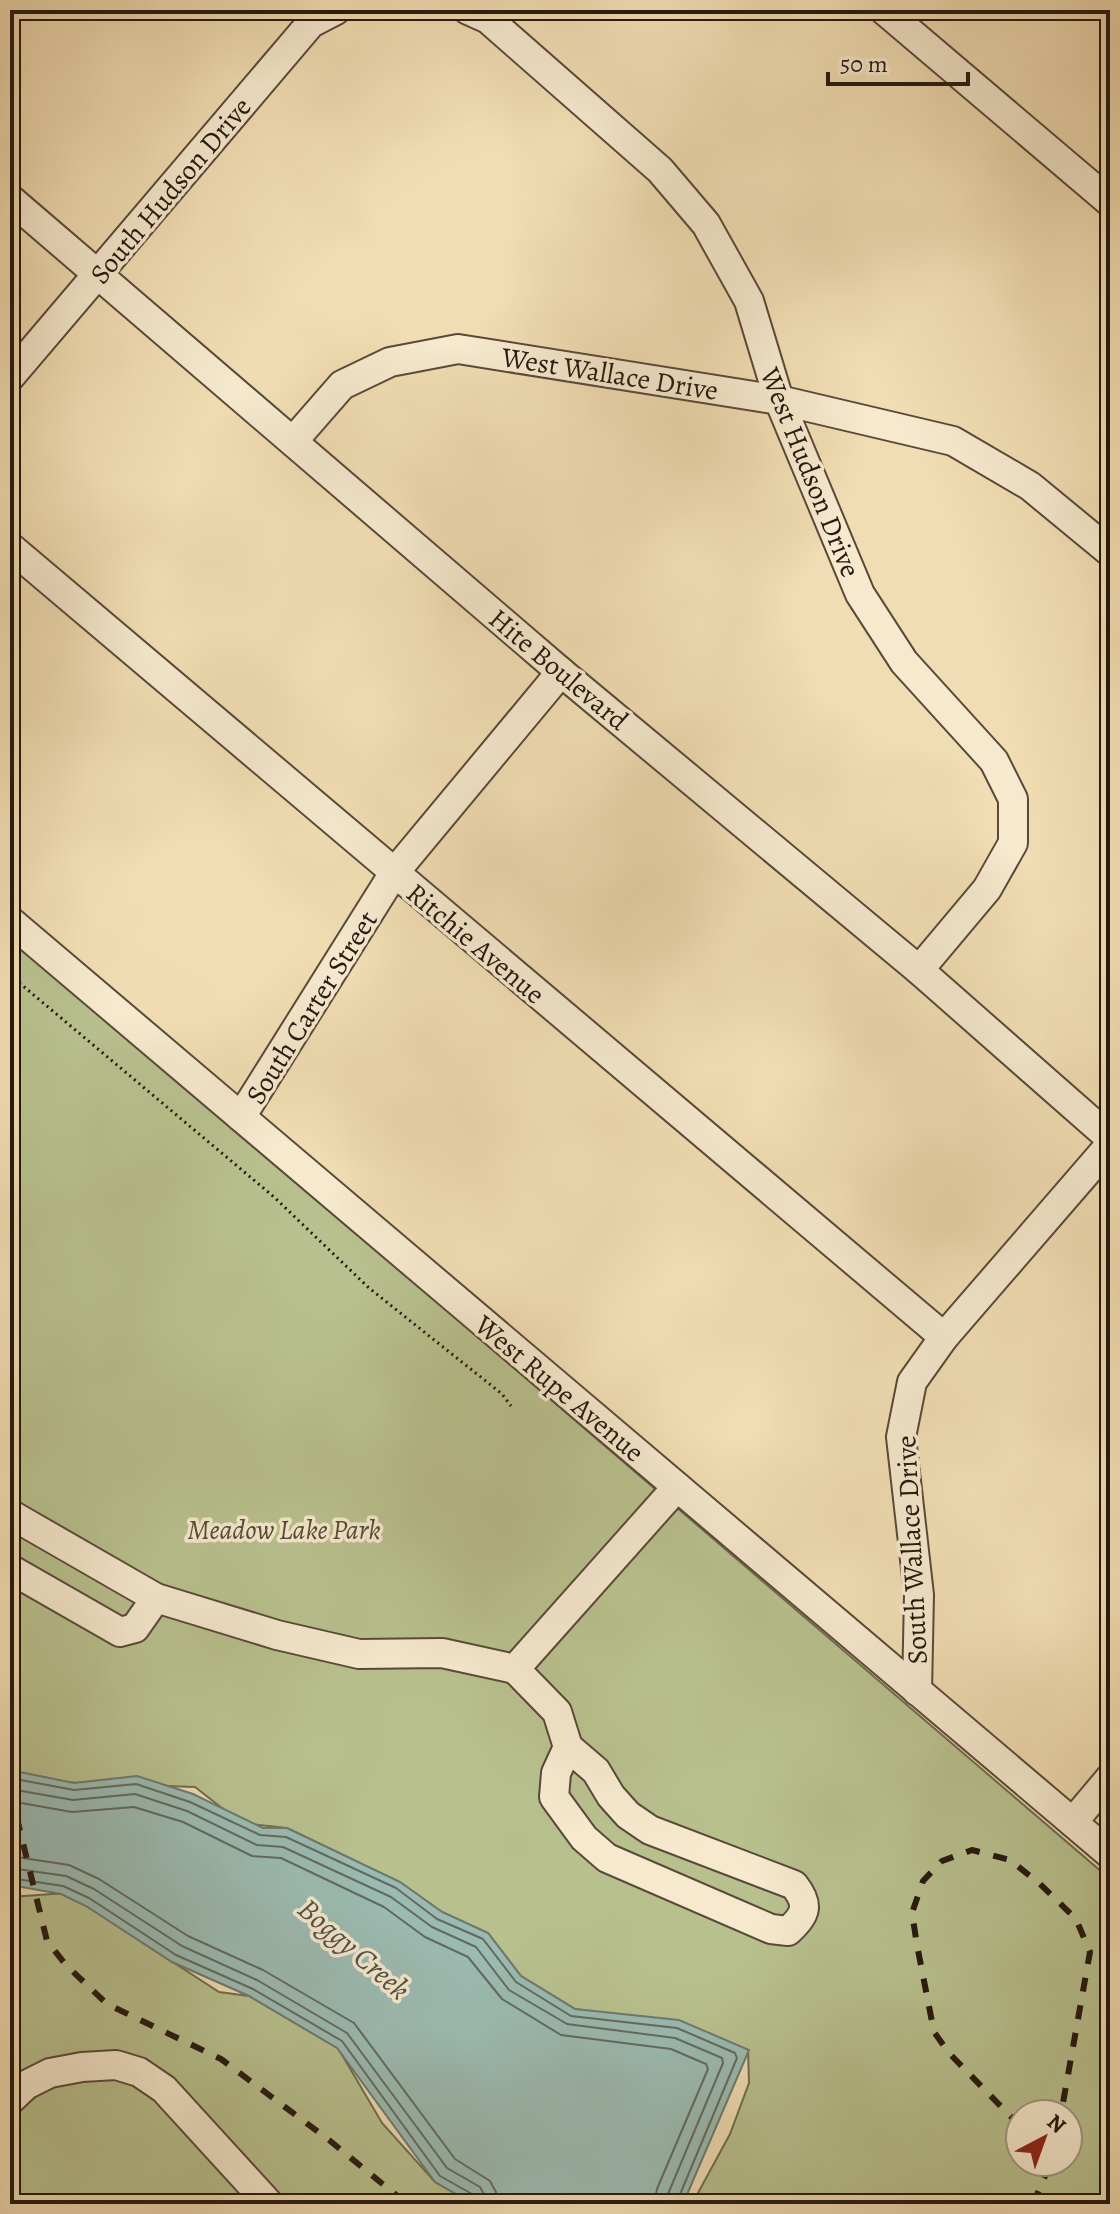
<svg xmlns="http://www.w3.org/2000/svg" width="1120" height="2214" font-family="Alegreya,serif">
<rect width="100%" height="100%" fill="#f1ddb3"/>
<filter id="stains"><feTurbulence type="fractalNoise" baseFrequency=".0025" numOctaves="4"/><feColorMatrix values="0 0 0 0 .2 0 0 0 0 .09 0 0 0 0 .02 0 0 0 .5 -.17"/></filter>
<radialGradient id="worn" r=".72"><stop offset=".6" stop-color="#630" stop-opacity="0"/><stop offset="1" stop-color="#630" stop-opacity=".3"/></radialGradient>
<!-- green -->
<g fill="#b8c18e" stroke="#6f6c4f" stroke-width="2" fill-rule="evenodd">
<path d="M10,936l1100,943v325h-418l38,-70 19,-51 -1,-33 -107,-30 -66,-11 -54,-33 -33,-43 -46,-21 -42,-30 -113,-54 -46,-5 -46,-36 -169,-6 -16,-4zM1020,2114h48v48h-48z"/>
<path d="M67,1893l152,99 30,4 89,52 44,75 53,59 38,22h-463v-307z"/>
</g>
<!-- water -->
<path fill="#9bbbb2" stroke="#6c7a71" stroke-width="2" d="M10,1770l64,13 63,-7 56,18 70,34h24l113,54 42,30 46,21 33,43 54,33 104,11 70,30 -66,154h-209l-39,-22 -98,-134 -88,-52 -77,-34 -86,-56 -25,-12 -51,-9z"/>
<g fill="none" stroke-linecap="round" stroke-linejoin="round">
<!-- shore -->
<g stroke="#606a61" stroke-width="2">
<path d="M10,1778l64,12 62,-6 54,18 70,33 26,2 110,51 41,31 46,20 33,43 55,34 106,12 58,25 2,5 -61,146"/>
<path d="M10,1789l63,11 62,-6 52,17 70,34 26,2 108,50 41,30 44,20 33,43 58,34 108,14 47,20 1,5 -55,131 -2,10"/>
<path d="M10,1801l62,11 62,-5 49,15 69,34 29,2 103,49 41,30 43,20 34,42 59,36 110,14 35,15 2,5 -51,120 -3,15"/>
<path d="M10,1856l59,9 30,14 89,57 75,34 91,53 101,136 35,22 6,11 2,12"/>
<path d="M10,1868l56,8 28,13 88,57 75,34 90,53 100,135 33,19 5,9 1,8"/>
<path d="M10,1878l53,8 26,12 87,57 77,34 89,52 98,135 32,18 4,10"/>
</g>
<defs>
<g id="minor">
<path d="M468,10l20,9 172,151 46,54 43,77 30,99 81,194 44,68 90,99 19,38v44l-26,46 -68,81"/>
<path d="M884,10l226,192"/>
<path d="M10,199l551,473 358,298 191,168"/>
<path d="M10,377l301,-354 25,-13"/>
<path d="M294,440l48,-55 48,-23 68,-13 321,51 174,41 77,45 80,66"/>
<path d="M10,547l934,790"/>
<path d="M10,921l1100,933"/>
<path d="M241,1117l153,-244 167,-201"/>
<path d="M10,1514l146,84 121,37 82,19 83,-1 73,16 162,-182"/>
<path d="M10,1569l110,63 15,-4 21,-30"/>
<path d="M515,1669l42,43 11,35"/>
<path d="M917,1691l2,-96 -18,-158 11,-55 32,-45 166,-192"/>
<path d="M568,1747l28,24 15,25 17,19 22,15 144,55c16,20 12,30 -6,46l-17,-2 -164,-71 -23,-20 -30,-41 2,-24z"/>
<path d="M1073,1822l37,-44"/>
<path d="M10,2100l16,-15 24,-12 32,-6 34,-2 23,7 25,17 105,115"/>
</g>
</defs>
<!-- minor casing -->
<use href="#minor" stroke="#594939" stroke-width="32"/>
<!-- path -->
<path stroke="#261810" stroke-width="3" stroke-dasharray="2 4" stroke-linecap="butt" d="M10,975l264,222 95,91 133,106 9,12"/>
<!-- minor -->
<use href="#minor" stroke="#f6e9ce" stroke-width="28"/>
<!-- rail -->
<g stroke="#261810" stroke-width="6" stroke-dasharray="14 14" stroke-linecap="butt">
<path d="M10,1790l37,151 19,24 41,39 114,55 108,81 78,64"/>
<path d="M1020,2126l-71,-73 -15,-21 -17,-87 -5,-32 11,-32 19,-20 30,-11 38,10 30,24 36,35 14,33 -29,162"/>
<path d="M1033,2204l18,-42"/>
</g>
</g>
<g text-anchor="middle" stroke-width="7" stroke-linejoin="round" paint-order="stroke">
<!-- street labels -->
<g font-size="28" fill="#261810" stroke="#f6e9ce">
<text transform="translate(170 190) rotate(-50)" y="10">South Hudson Drive</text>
<text transform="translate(610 373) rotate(9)" y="10">West Wallace Drive</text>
<text transform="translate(811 472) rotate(68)" y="10">West Hudson Drive</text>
<text transform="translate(559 669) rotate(40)" y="10">Hite Boulevard</text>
<text transform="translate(476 943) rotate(40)" y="10">Ritchie Avenue</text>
<text transform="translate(311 1007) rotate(-58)" y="10">South Carter Street</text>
<text transform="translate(560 1388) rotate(40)" y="10">West Rupe Avenue</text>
<text transform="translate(911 1550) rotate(-93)" y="10">South Wallace Drive</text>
</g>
<!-- park labels -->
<g font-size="28" font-style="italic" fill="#524b36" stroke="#f6e9ce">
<text x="284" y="1539">Meadow Lake Park</text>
</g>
<!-- water labels -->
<g font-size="30" font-style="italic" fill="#4f5149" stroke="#f6e9ce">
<text transform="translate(354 1949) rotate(41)" y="10">Boggy Creek</text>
</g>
</g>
<!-- margin -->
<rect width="1120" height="2214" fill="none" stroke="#f1ddb3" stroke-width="40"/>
<rect x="12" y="12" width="1096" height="2190" fill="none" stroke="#261810" stroke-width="4"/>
<rect x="20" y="20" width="1080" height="2174" fill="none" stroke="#261810" stroke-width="2"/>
<!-- north arrow -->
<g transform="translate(1044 2138) rotate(41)"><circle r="38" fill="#f6e9ce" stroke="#a39582" stroke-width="2"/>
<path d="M0-6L14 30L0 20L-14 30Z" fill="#8f2418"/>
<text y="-12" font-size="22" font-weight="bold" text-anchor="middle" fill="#261810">N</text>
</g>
<!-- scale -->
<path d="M828 72v12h140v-12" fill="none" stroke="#261810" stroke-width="4"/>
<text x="840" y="72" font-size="24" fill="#261810" stroke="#f6e9ce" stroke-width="6" paint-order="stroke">50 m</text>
<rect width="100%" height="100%" filter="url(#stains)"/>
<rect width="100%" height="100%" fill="url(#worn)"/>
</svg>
